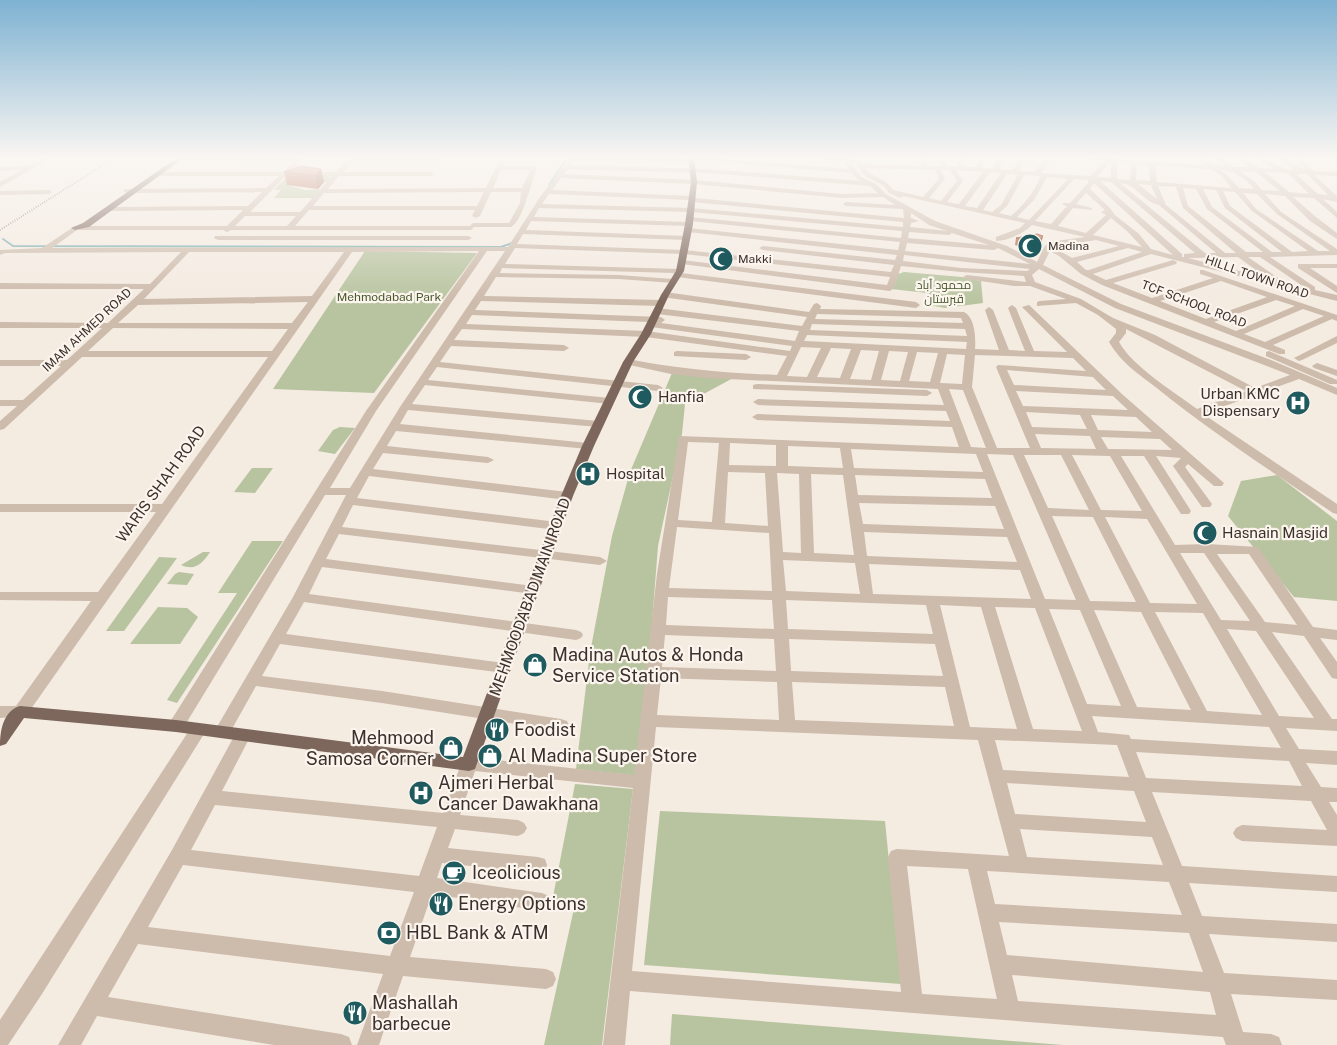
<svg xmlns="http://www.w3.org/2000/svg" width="1337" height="1045" font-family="'Public Sans',Cairo,sans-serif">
<rect width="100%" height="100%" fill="#f4ebe1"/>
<!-- green -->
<g fill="#b8c4a0">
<path d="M288,176h41l-1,1h4l-4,5 -40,3 17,5 18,-1 -8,9h-41l7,-8h-7z"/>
<path d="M365,251l112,2 -103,140 -101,-4z"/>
<path d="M904,272l58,5 19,4 2,22 -38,5 -21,-4 3,-11 -36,-4 4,-14z"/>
<path d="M672,373l63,4 -50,27 -3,30 -24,112 -18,230 -64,-7 14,-116 22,-117 18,-64z"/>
<path d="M340,427l15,1 -20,26 -17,-3 15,-21z"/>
<path d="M252,468h21l-18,25 -21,-1z"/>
<path d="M1277,475l60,46v80l-43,-4 -66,-81 13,-35z"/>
<path d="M252,541h31l-106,162 -10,-3 70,-107h-19z"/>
<path d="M203,552h7c-8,12 -15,19 -29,13z"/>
<path d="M159,557l18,1 -53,73h-18z"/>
<path d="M179,572l15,2 -7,11 -20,-1 8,-10z"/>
<path d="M158,607l29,1 11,9 -18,27h-50z"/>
<path d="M575,784l58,5 -31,256h-58l31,-141 -23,-2z"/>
<path d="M660,811l225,10 16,163 -257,-19z"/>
<path d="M672,1014l391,31h-393z"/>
</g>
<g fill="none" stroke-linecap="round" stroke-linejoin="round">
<!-- stream -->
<g stroke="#7fb0b2" stroke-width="2">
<path d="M811,157l43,4"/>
<path d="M549,185l19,-28"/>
<path d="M3,239l10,7 488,1 11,-4"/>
</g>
<!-- minor -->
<g fill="#cdbbac" fill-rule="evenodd">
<path d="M46,157h7l-53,30v-5l22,-12 -22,1v-4l28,-1z"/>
<path d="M179,157h126l-15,15h46l14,-15h91l3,2 -3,2h-88l-10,11h88l3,2 -3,2h-92l-11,13 158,-1 15,-31h6l-4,9h31l3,2c-6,14 -14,53 -26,59h-37l-3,3h-240l-4,2 -4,-2h-146l-25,18 456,-1 32,-50 31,-40 118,2v-2h9l151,12 -8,-12h6l14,20 15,7 10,10 49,27 72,25 30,16 7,-15 5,-5 36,-5 -53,-12c-8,8 -24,16 -36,16v-4l24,-9 5,-5 -122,-27 -3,2 -11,-5 -5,-7 -20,-11 -13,-18h6l5,7 60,2 -1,-7 8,-2 -3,3 2,6h13l-1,-5 3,-4h6l-3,4 1,5 10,1v-4l6,-6h6l-6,6 1,4h13v-4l5,-6h6l-5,6v5l11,1 1,-6 6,-6h6l-6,6 -1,6 13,1 8,-13h6l-8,14 15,1 13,-15h6l-12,16 49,3 15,-15 -22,-2 -3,-2h35l1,2 89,6 -11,-8c11,-1 16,8 31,9l-12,-9h7l14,10h15l-14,-10h7l17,11 14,1 -17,-12c13,-1 20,12 38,13l-18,-13h7l23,13 -13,-13h6l14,14 24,1v4l-23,-1 23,21v6l-14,-3 14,13v6l-23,-20 -21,-1 23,20 21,16v6l-27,-18 -25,-25 -20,-2 16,18 56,37v6l-67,2 45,30v3l22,5v6l-186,-47 -58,20 13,6 67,-20 4,2 -1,2 -63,19 39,15 61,-20 -13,-4v-4h3l134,45v6l-5,-2 -59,26 12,5v4h-6l-177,-69 -21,-11 -22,-18 -9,-5 -7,14 78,39 150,56 66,28v7l-38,-16 -96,35 134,90v10l-4,-1c-59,-40 -119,-79 -175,-124 -18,-14 -37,-26 -49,-47l7,-9v-4l-18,-14 -22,-12 -39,3v-4l3,-1 26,-2 -36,-13h-16l-47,-7 -4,-2 4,-2 59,7 -2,-6 -63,-4 -60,-6 -7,22 -4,3 -208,-27 -4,-2 4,-2 205,25 3,-8 -206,-23 -169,-6 -10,16 175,5 4,2 -3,2 235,29 4,3 -4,3 -239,-31 -4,-2 1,-2 -172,-5 -2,5 119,2 54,4 4,2 -4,2 -54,-4 -123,-2 -12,19 177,4 4,3 -4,3 -180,-5 -6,9 186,7 4,3 -4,3 134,18 4,-10 -142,-17 -4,-3 4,-3 145,18 5,-9 -145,-20 -1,-2 4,-3 144,20 5,-8 3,-1 4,3 -1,3 144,3c11,5 12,27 11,37l24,1 -14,-40 4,-3 4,3 16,40 16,1 -17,-43 4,-3 4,3 18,43 33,1 -45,-45 7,-2 94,90 101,88 -2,3h-8l-26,-22 -3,3 27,37 -2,3h-8l-29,-41 8,-8 -25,-2 35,55 -2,3h-8l-37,-58h-23l54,89 32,-1 51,3 55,80 24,3v10l-17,-2 17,24v17l-5,-1 -28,-42 -32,-4 60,87h5v12l-51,-3 13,21 38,2v14l-31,-2 15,24 16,1v14h-8l8,13v31l-95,-5 -6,-3 -3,-5 3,-5 6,-3 85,5 -16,-29 -159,-9 30,74 155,10v16l-148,-9 13,33 135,8v18l-128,-8 15,39 113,7v20l-106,-6 12,38 28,2 8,3 3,8h-56l-3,-8 -593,-46 -5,54h-22l30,-257 -158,-17 -15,44 58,5 6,3 3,5 -3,5 -6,3 -63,-7 -7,19 90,9 7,2 2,6 -2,6 -7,2 -96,-10 -5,15 105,15 7,3 3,6 -3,6 -7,3 -110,-17 -22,63 136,12 7,3 3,7 -3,7 -7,3 -143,-13 -24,69h-22l26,-71 -245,-30 -30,53 233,37 8,3 3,8h-78l-177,-29 -16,29h-23l114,-195 65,-119 6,-2 6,2 2,4 -29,56 221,22 18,-49 2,-5 6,-2 165,18 23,-201 22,-138 280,11 -7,-20 -195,-7 -5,-3 5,-3 193,7 -4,-10 -188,-6 -5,-3 5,-3 186,6 -6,-16 -231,-11 -36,-4 -46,-10 -2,-2 5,-3c50,10 98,14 149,16l10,-19 -141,-19 -184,-8 -8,11 110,5 5,3 -5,3 -113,-5 -11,16 218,23 5,3 -5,3 -221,-24 -9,13 182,18 5,3 -5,3 -185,-19 -13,19 186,17 5,3 -5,3 -190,-17 -8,14 188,19 6,3 -6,3 -192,-18 -9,15 101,11 6,3 -6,3 -105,-10 -10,16 194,23 6,4 -6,4 -198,-24 -12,22 200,24 6,4 -6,4 -204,-25 -11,22 258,30 7,4 -7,4 -261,-31 -13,25 207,27 5,1 2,3 -2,3 -5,1 -211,-27 -13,27 267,36 5,2 2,3 -2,3 -5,2 -272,-38 -18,32 218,29 5,1 3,4 -3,4 -5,1 -224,-29 -18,32 120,15 179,28 6,2 2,4 -2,4 -6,2 -179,-28 -126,-17 -28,50 -6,2 -6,-2 -2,-4 79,-135 53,-102h-21l-143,235 -6,2 -6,-2 -2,-4 2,-4 196,-311 113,-160 -127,1 -326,464 -26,2v-12h16l75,-105 -91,-1v-8h98l58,-80h-156v-8h162l106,-147h-186l-78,72 -4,1v-9l17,-15h-17v-6h23l38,-34h-61v-6h67l35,-32h-102v-6l108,1 36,-34h-144v-6l150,1 31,-32 -176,1 -5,2v-5l42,-2 33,-22h152l16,-16 -134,1 -3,-2 3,-2 139,-1 14,-14 -136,1 -3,-2 3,-2 140,-1 13,-12h-121l-3,-2 3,-2h125l12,-11 -118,-1zM694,160l158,13 5,6 4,2 -153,-12 -137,-4 3,-4 118,2zM1111,162v16l-14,-1zM1117,162l14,2 -1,16 -13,-1zM1137,165l12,1 1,15 -14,-1zM1155,166l56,3 12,8 8,11 -74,-6zM865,168l70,2 4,9 -16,18 -30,-7c-6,-11 -21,-12 -28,-22zM568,169l140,4 162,13 8,7 -36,1 -148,-14 -130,-6zM501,170h29l-8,18h-29zM941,170h9l7,11 -16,20 -12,-3 16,-19zM956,170l27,2 -24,32 -12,-2 16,-21zM1220,170c13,0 26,8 34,19l-15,-1 -12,-13zM1240,171l16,1 24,19 -18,-1 -7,-8zM990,172l11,1 -24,35 -12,-2zM1265,172l23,1 21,21 -20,-2zM1007,174l11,1 -17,30 -9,7 -9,-2zM1296,174h11l21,21 -10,-1zM1024,175l17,1c-7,16 -17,29 -30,40l-12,-3 8,-7zM286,176h46l-32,36h-50zM1047,177l21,2 -39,41 -12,-3 17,-17zM561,178l133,6 148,14 41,-1 12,8 -49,-3 -3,2 3,2 57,3 1,9 -209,-20 -3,-2 -140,-6zM1074,179l14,1v3l-18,20h-7v2l4,1 -16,18 -16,-3zM1100,181l11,1 84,71 -11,1v3h-2v-3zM1094,183l79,72 -22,-6 -12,-15 -24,-19 -5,-7 -20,-19zM1120,183c17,1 23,19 39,22l57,48h-11zM1138,184l13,1 6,14zM1158,186l18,1 7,21 53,45h-11l-59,-48zM1183,188l13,1 11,20 56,43h-17l-58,-46zM1203,189l13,1 9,18 57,44h-10l-60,-45zM1223,191l12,1 17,19 56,40 -16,1 -62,-46zM484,192l-7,14h-164l11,-13zM491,192h30l-1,11 -11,20h-36l-3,3h-175l14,-16h166l-3,6 4,2 4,-2zM1086,193l19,17 -4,2 5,3 -20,18 -28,-7 15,-18 19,2v-2l-16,-4zM1243,193l14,1 20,20 53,37h-12l-62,-42zM549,194l140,6 3,2 211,20v5l-212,-19 -149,-4zM539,208l152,4 211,19 -1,7 -211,-21 -4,2 4,2 210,21 -2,8 -210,-22 -4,2 4,2 209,23 -2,5 -132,-14 -4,2 4,2 131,15 -3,7 -207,-22 -167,-6 6,-10 163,6 4,-2 -4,-2 -160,-6 5,-9 158,5 4,-2 -4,-2 -155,-5zM911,213l18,12 18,6 -37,-4 1,-4 8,-2 -8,-3zM245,216h51l-9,10h-52zM1111,218l16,13 15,16 -49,-12zM909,232l40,3 3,-2 37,12 -81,-7zM1096,240l23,6 -47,12 -19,-11zM907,243l87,7 4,-2 32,16 -125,-13zM1128,248l14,4 -53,18h-3l-9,-8zM487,251h18l-105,156 -50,81h-20l46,-77zM189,252h155l-32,44 -168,3zM904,255l126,14 -3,2 -66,-3 -58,-7zM1238,257l29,21 -79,-20zM1248,257h12l44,30 -25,-6 -1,-3zM1039,269l76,39 175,67 -35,13 -100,-53 -42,-17 -32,-19 -46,-17 -3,-7zM1221,281l46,16 -61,22 -46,-18zM1276,300l19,6 -59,25 -22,-9zM308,302l-16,21h-174l20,-18zM1303,309l21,7 -59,26 -21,-8zM817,314l144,4 2,5 -148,-4zM472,315l176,7v4l3,1 141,19 -2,5 -144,-20 -180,-7zM812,324l153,5 2,7 -157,-6zM113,328l175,1 -16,22h-184zM1126,329l120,62 -49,18c-23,-17 -65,-43 -78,-67l7,-9zM807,335l160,7 -1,7 -162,-8zM801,347l20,1 -14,29 -20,-1zM831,348l20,1 -11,29 -23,-1zM861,350l18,1 -8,29 -21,-1zM889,351l19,1 -8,29 -19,-1zM917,352l21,1 -8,29 -21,-1zM947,354l18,1 -3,29 -22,-1zM975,355l98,3 13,13 -88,-6 -2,2 34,81h-33l-25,-61zM1007,370l86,7 13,13 -92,-5zM949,389l14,1 23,58 -15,-1zM1016,391l97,5 15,14 -105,-4zM1026,412l54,3 7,14 -55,-2zM1091,415l45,2 16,15 -54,-2zM1035,434l55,2 6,13 -55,-1zM1101,437l59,2 12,11 -64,-1zM688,442l31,1 -7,79 -34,-2zM730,443l46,2v21l-47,-1zM788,446l52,2 3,20 -55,-2zM851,449l125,5 7,18 -129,-4zM987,454l26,1 63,145 -31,-1zM1024,455h37l28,55 -41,-2zM1072,455l38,1 32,55 -41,-1zM728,472l37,1 3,53 -43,-3zM777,473l22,1 2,79 -18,-1zM811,474l32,1 11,80 -40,-2zM855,475l130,4 7,19 -134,-3zM859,503l136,3 9,23 -141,-5zM1052,516l41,1 43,85 -46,-1zM1105,517l42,2 50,85 -47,-1zM677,527l92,6 3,58 -103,-3zM864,532l143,5 10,25 -150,-6zM1180,553h24l46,68 -29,-1zM1217,554h32l48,71 -32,-3zM783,560l72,3 5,31 -74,-3zM869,564l151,6 11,29 -158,-5zM668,597l104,3 2,29 -108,-4zM786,600l140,5 7,29 -145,-5zM940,605l41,2 36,122 -47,-2zM995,607l40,1 47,123 -49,-2zM1049,609l31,1 41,96 -34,-2zM1094,610l47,2 50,98 -54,-3zM1155,612l48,1 59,102 -55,-4zM1227,629l29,2 58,87 -35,-2zM665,635l109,4 2,32 -114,-4zM789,639l146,5 8,32 -152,-5zM661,678l116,4 2,38 -122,-5zM792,682l153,5 9,39 -159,-6zM1092,716l177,11 12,21 -150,-9 -2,-4 -31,-3zM656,727l322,13 31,116 -112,-7 -6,2 -3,6 13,135 -269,-21zM995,740l122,5 12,32 -126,-7zM1136,752l153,9 13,25 -156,-8zM1007,783l127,8 12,31 -131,-8zM215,805l222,22 -18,49 -228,-26zM1020,829l132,8 11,28 -136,-8zM183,865l231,27 -24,64 -242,-29zM907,866l61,3 29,130 -75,-5zM987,871l182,11 13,33 -187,-11zM999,922l190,11 14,39 -196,-17zM1012,975l198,17 6,23 -198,-14z"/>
<path d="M0,191l49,-1 3,2 -3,2 -49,1z"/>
<path d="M215,236h253l4,2 -4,2h-250l-4,-2z"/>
<path d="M1298,264h39v4h-27l27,18v7l-39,-25z"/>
<path d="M1337,336v7l-35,17 -3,1 -5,-3z"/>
<path d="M677,351l69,3 5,3 -5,3 -72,-4v-4z"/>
<path d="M1269,351l68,29v4h-7l-64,-28v-4z"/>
<path d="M1317,363l20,7v6l-23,-8 -2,-2z"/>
<path d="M757,384l170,6 5,3 -5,3 -174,-7v-4z"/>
<path d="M198,724l6,2 2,4 -2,4 -164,263 -32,48h-8v-25l192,-294z"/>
</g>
<!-- major -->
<g fill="#7d675c" fill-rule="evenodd">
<path d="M178,157h7l-96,70 -14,3 -4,-2 12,-5z"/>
<path d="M688,157h6l3,25 -4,42 -9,47 -15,24 -18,39 -18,28 -39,84 -21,50 -98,273 -6,2 -293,-39 -152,-14 -18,26 -6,2c0,-15 3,-35 20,-40l156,14 287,37 98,-261 21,-50 41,-84 18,-28 20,-39 15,-24 9,-47 6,-42z"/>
</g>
<!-- rail -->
<path stroke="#3b302b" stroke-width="2" stroke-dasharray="0.5 2" stroke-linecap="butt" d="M0,230l116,-73"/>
</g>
<!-- wall -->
<g fill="#ac5a40">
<path d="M321,169l3,13 -6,7 -31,-4 -3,-13z"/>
<path d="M1043,236l-2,7 -5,8 -21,-6 1,-7z"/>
</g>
<!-- shaded-wall -->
<g fill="#8c4a34">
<path d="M321,169l3,13 -6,7 -3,-13z"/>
<path d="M1043,236l-2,7 -5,8 1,-8z"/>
</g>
<!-- building -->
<g fill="#c8694b" stroke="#8c4a34">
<path d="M301,166l20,3 -6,7 -31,-4z"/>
<path d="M1037,234l6,2 -6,7 -21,-5z"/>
</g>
<!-- sky -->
<linearGradient id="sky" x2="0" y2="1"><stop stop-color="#7eb2d2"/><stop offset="0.52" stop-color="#faf6f2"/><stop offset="1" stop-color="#faf6f2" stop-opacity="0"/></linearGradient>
<rect width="1337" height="303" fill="url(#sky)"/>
<!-- icons -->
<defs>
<symbol id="mosque-disc" viewBox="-11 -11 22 22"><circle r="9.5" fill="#1f5a5e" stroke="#fbf5ee"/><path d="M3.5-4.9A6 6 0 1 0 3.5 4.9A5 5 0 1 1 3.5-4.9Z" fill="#fff"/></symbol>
<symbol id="hospital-disc" viewBox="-11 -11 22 22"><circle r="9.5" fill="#1f5a5e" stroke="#fbf5ee"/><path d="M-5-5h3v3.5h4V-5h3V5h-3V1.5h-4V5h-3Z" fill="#fff"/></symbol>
<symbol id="shop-disc" viewBox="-11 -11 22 22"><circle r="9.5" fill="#1f5a5e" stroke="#fbf5ee"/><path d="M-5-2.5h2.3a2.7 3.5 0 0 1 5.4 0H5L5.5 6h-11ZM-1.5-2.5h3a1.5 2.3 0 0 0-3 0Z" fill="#fff"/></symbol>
<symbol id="restaurant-disc" viewBox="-11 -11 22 22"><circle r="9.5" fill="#1f5a5e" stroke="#fbf5ee"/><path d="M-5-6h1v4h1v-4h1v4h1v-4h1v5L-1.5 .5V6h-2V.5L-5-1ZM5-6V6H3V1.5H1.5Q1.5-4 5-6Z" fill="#fff"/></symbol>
<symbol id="cafe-disc" viewBox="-11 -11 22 22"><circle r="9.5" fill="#1f5a5e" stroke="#fbf5ee"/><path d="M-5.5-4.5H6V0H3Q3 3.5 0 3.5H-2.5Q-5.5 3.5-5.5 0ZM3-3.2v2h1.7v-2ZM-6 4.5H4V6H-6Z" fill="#fff"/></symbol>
<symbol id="bank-disc" viewBox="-11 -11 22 22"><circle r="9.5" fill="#1f5a5e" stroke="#fbf5ee"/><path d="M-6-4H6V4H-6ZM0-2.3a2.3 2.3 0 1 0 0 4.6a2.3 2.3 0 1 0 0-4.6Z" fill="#fff"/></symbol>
</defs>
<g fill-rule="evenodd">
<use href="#mosque-disc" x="1016" y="232" width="28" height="28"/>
<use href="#mosque-disc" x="707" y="245" width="28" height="28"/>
<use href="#mosque-disc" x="626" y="383" width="28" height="28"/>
<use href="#hospital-disc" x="1284" y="389" width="28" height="28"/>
<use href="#hospital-disc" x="574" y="460" width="28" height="28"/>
<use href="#mosque-disc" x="1191" y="519" width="28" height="28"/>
<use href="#shop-disc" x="521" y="651" width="28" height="28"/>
<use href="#restaurant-disc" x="483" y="716" width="28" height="28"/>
<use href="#shop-disc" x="437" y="734" width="28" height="28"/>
<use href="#shop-disc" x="476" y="742" width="28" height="28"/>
<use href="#hospital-disc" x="407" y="779" width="28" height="28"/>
<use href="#cafe-disc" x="440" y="859" width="28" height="28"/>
<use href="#restaurant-disc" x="427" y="890" width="28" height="28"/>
<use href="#bank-disc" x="375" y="919" width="28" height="28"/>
<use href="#restaurant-disc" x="341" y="999" width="28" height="28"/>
</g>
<g text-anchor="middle" stroke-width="4.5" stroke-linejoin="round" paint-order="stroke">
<!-- far-poi labels -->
<g font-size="12" fill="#3b302b" stroke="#fbf5ee" text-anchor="start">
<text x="1048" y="250">Madina</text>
<text x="738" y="263">Makki</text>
</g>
<!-- far-street labels -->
<g font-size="12" fill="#3b302b" stroke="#fbf5ee">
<text transform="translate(1257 277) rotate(19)" y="4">HILLL TOWN ROAD</text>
<text transform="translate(1194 304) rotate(21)" y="4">TCF SCHOOL ROAD</text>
<text transform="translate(87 330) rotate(-43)" y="4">IMAM AHMED ROAD</text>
</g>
<!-- far-park labels -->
<g font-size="12" fill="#4a5a2e" stroke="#fbf5ee">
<text x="944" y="289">محمود آباد<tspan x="944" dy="14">قبرستان</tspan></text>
<text x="389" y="301">Mehmodabad Park</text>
</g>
<!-- poi labels -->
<g font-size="15" fill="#3b302b" stroke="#fbf5ee" text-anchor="start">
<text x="1280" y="399" text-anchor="end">Urban KMC<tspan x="1280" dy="17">Dispensary</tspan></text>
<text x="658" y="402">Hanfia</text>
<text x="606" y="479">Hospital</text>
<text x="1222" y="538">Hasnain Masjid</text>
</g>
<!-- street labels -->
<g font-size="15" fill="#3b302b" stroke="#fbf5ee">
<text transform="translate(161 484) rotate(-54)" y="5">WARIS SHAH ROAD</text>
<text transform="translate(530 597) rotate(-70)" y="5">MEHMOODABAD MAIN ROAD</text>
</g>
<!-- near-poi labels -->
<g font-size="18" fill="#3b302b" stroke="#fbf5ee" text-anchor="start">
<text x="552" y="661">Madina Autos &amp; Honda<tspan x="552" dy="21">Service Station</tspan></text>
<text x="514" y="736">Foodist</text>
<text x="434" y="744" text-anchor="end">Mehmood<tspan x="434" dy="21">Samosa Corner</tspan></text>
<text x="508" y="762">Al Madina Super Store</text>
<text x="438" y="789">Ajmeri Herbal<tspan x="438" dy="21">Cancer Dawakhana</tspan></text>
<text x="472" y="879">Iceolicious</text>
<text x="458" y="910">Energy Options</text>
<text x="406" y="939">HBL Bank &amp; ATM</text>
<text x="372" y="1009">Mashallah<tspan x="372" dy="21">barbecue</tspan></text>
</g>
</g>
</svg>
